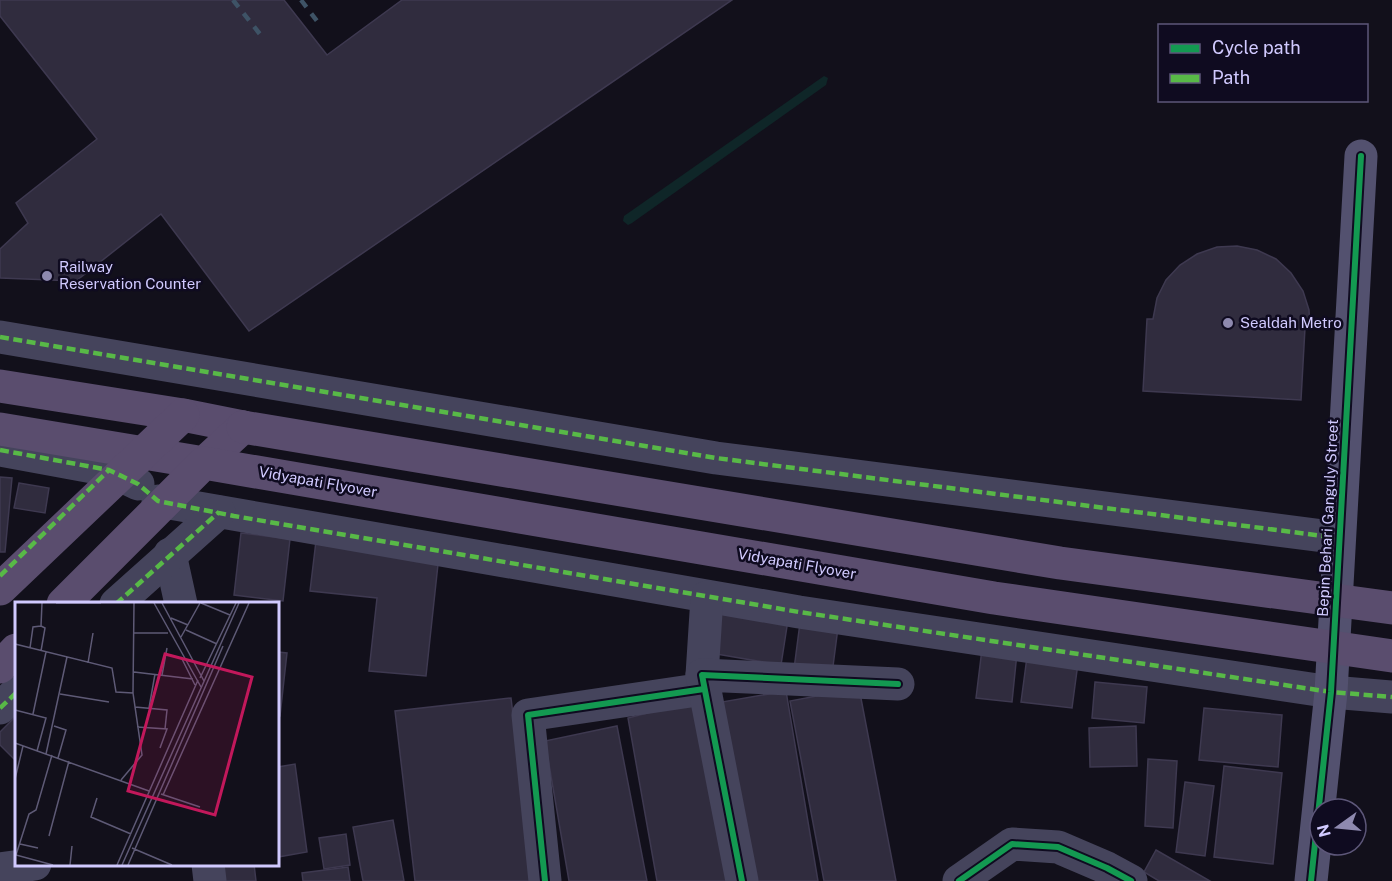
<svg xmlns="http://www.w3.org/2000/svg" width="1392" height="881" font-family="'Public Sans',sans-serif">
<rect width="100%" height="100%" fill="#12101b"/>
<!-- green -->
<path fill="#0f2628" d="M824,76l4,2 -2,7 -194,138 -4,2 -5,-4 1,-5z"/>
<!-- building -->
<g fill="#302c3e" stroke="#3e3950" stroke-width="1.5">
<path d="M0,0h284l43,55 75,-55h330l-483,331 -88,-117 -85,67 -76,-3v-29l28,-26 -12,-20 81,-64 -97,-123z"/>
<path d="M1237,246l20,4 19,9 15,14 12,18 6,19 1,18h-5l-4,72 -158,-9 4,-72h6l4,-21 9,-18 14,-15 17,-11 20,-7z"/>
<path d="M0,477l12,1 -7,74h-5z"/>
<path d="M19,483l30,5 -4,25 -31,-5z"/>
<path d="M241,533l49,6 -7,62 -49,-6z"/>
<path d="M316,541l123,14 -13,121 -57,-5 8,-73 -67,-7z"/>
<path d="M717,609l71,11 -7,45 -71,-12z"/>
<path d="M801,615l38,5 -7,54 -38,-5z"/>
<path d="M982,649l35,4 -5,49 -36,-4z"/>
<path d="M278,652l9,1 -7,63h-2z"/>
<path d="M1027,657l51,6 -6,45 -51,-6z"/>
<path d="M1095,682l52,5 -3,36 -52,-5z"/>
<path d="M859,688l37,193h-72l-34,-180z"/>
<path d="M786,691l32,190h-71l-31,-178z"/>
<path d="M511,698l22,183h-118l-20,-170z"/>
<path d="M694,701l35,180h-72l-29,-163z"/>
<path d="M1204,708l78,7 -4,52 -79,-7z"/>
<path d="M16,716v45l-16,-16v-13z"/>
<path d="M617,726l30,155h-78l-24,-140z"/>
<path d="M1136,726l1,40 -47,1 -1,-39z"/>
<path d="M1148,759l29,2 -4,67 -28,-2z"/>
<path d="M295,764l12,88 -29,5v-90z"/>
<path d="M1224,766l58,7 -9,91 -59,-7z"/>
<path d="M1185,782l29,4 -9,70 -29,-4z"/>
<path d="M393,820l11,61h-41l-10,-54z"/>
<path d="M346,834l4,31 -26,4 -5,-31z"/>
<path d="M1156,850l54,31h-51l-15,-9z"/>
<path d="M212,864h42l2,17h-42z"/>
<path d="M348,867l2,14h-47l-1,-8z"/>
</g>
<g fill="none" stroke-linecap="round" stroke-linejoin="round">
<!-- street -->
<g stroke="#45445c" stroke-width="33">
<path d="M0,337l716,121 623,80"/>
<path d="M0,450l109,20 29,14"/>
<path d="M158,501l641,111 532,80 61,5"/>
<path d="M170,554l11,50"/>
<path d="M116,604l103,-92"/>
<path d="M702,675l5,-78"/>
<path d="M0,708l16,-15"/>
<path d="M208,864l2,17"/>
<path d="M0,869l35,-5"/>
<path d="M545,881l-17,-166 176,-26"/>
<path d="M742,881l-40,-206 196,9"/>
<path d="M959,881l53,-37 46,3 49,21 24,13"/>
</g>
<!-- secondary -->
<path stroke="#53516f" stroke-width="33" d="M1311,881l20,-189 30,-536"/>
<!-- primary -->
<g stroke="#5a4d6e" stroke-width="33">
<path d="M0,386l183,29 60,12"/>
<path d="M0,429l204,34 39,-36"/>
<path d="M0,667l16,-17"/>
</g>
<!-- rail -->
<g stroke="#3e5366" stroke-width="4.5" stroke-dasharray="9 8" stroke-linecap="butt">
<path d="M233,0l30,38"/>
<path d="M301,0l19,25"/>
</g>
<!-- primary-bridge -->
<g stroke="#5a4d6e" stroke-width="33">
<path d="M243,427l817,136 332,45"/>
<path d="M0,589l183,-174"/>
<path d="M63,604l141,-141 790,135 398,58"/>
</g>
<!-- quiet -->
<g stroke="#58b947" stroke-width="4.5" stroke-dasharray="9 4.5" stroke-linecap="butt">
<path d="M0,337l716,121 623,80"/>
<path d="M0,450l109,20 29,14 20,17 76,15 565,96 532,80 61,5"/>
<path d="M0,576l109,-106"/>
<path d="M116,604l103,-92"/>
<path d="M0,708l16,-15"/>
</g>
<defs>
<g id="cycleway">
<path d="M545,881l-17,-166 176,-26"/>
<path d="M742,881l-40,-206 196,9"/>
<path d="M959,881l53,-37 46,3 49,21 24,13"/>
<path d="M1311,881l20,-189 30,-536"/>
</g>
</defs>
<!-- cycleway casing -->
<use href="#cycleway" stroke="#0f0b20" stroke-width="10"/>
<!-- cycleway -->
<use href="#cycleway" stroke="#139951" stroke-width="6"/>
</g>
<!-- markers -->
<g fill="#8e89af" stroke="#0f0b20" stroke-width="2">
<circle cx="47" cy="276" r="6"/>
<circle cx="1228" cy="323" r="6"/>
</g>
<g text-anchor="middle" stroke-width="5" stroke-linejoin="round" paint-order="stroke">
<!-- poi labels -->
<g font-size="15" fill="#d1caff" stroke="#0f0b20" text-anchor="start">
<text x="59" y="272">Railway<tspan x="59" dy="17">Reservation Counter</tspan></text>
<text x="1240" y="328">Sealdah Metro</text>
</g>
<!-- street labels -->
<g font-size="15" fill="#d1caff" stroke="#0f0b20">
<text transform="translate(318 482) rotate(10)" y="5">Vidyapati Flyover</text>
<text transform="translate(1328 518) rotate(-87)" y="5">Bepin Behari Ganguly Street</text>
<text transform="translate(797 564) rotate(10)" y="5">Vidyapati Flyover</text>
</g>
</g>
<!-- overview -->
<g transform="translate(15 602)">
<rect width="264" height="264" fill="#12101b"/>
<path fill="none" stroke="#5e5a76" stroke-width="1.5" d="M41,1h45M139,1l47,84M147,1l42,78M186,1l29,12M156,16l17,7M171,28l31,14M119,31h34M166,35l19,-34M0,42l97,24 4,24 17,1M15,46l3,-21 8,-1M26,49l4,-23 -4,-2 1,-23M166,55l14,28M73,61l5,-30M119,70l59,7M147,73l5,-27M185,76l36,-75M45,92l49,8M120,105l32,3 -2,19M134,106l6,-34M0,108l31,8 -9,33M18,112l13,-62M39,124l12,4 -8,28M122,125l30,2 -7,19M0,141l134,48M31,152l21,-97M37,153l-16,55 -7,4 -13,41 37,10M0,177l8,-33M106,178l21,-25 -9,-62 1,-90M146,192l39,13M148,193l86,-192M82,196l-6,19 40,17M34,234l20,-75M5,242l18,4M117,246l40,17M55,263l2,-19M102,263l81,-185M107,263l117,-262M113,263l95,-219"/>
<path fill="#c2185b" fill-opacity="0.15" stroke="#c2185b" stroke-width="3" d="M150,52l87,23 -37,138 -87,-24z"/>
<rect width="264" height="264" fill="none" stroke="#d1caff" stroke-width="3"/>
</g>
<!-- legend -->
<rect x="1158" y="24" width="210" height="78" fill="#0f0b20" stroke="#5d5779" stroke-width="1.5"/>
<rect x="1170" y="44" width="30" height="9" fill="#139951" stroke="#5d5779" stroke-width="1.5"/>
<text x="1212" y="54" font-size="18" fill="#d1caff">Cycle path</text>
<rect x="1170" y="74" width="30" height="9" fill="#58b947" stroke="#5d5779" stroke-width="1.5"/>
<text x="1212" y="84" font-size="18" fill="#d1caff">Path</text>
<!-- north arrow -->
<g transform="translate(1338 827) rotate(255)"><circle r="28" fill="#0f0b20" stroke="#5d5779" stroke-width="1.5"/>
<path d="M0-4.5L10 22L0 15L-10 22Z" fill="#8e89af"/>
<text y="-9" font-size="16" font-weight="bold" text-anchor="middle" fill="#d1caff">N</text>
</g>
</svg>
